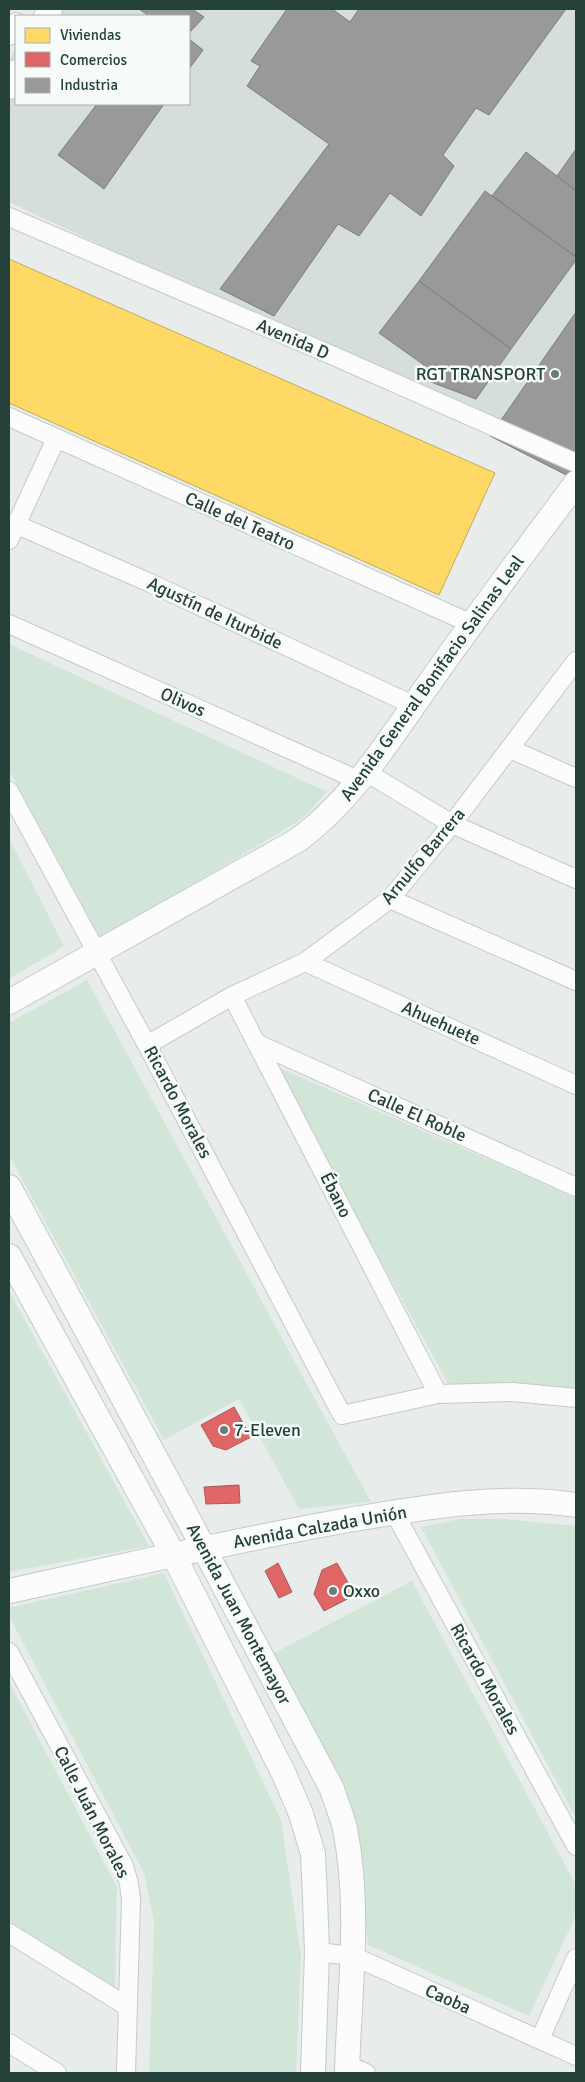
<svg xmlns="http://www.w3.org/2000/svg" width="585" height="2082" font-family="Signika,sans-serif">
<rect width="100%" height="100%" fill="#e8edeb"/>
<!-- built -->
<path fill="#d6dedb" d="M38,9h538v471l-240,-124 -327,-154v-142l7,-13v57h173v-88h-156z"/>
<!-- green -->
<g fill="#d1e6d8">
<path d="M9,644l318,148 -25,27 -201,120 -92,-169z"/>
<path d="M9,838l55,108 -55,33z"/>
<path d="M87,980l284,522 -72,7 -60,-110 -75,41 -155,-285v-132z"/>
<path d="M273,1065l303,133v195l-126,-6z"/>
<path d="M9,1291l140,255 -140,26z"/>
<path d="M459,1519h47l70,7v292l-155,-291z"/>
<path d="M164,1573l117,247 20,136 -5,117h-147l5,-151 -10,-49 -135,-257v-8z"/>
<path d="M412,1581l164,304v30l-47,101 -161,-71 -15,-121 -27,-65 -52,-106z"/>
<path d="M9,1682l108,205 -2,101 -106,-67z"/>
</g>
<!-- homes -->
<path fill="#ffd966" stroke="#bdac59" d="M9,259l486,214 -56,122 -430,-192z"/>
<!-- shops -->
<g fill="#e06666" stroke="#a85b59">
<path d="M234,1407l17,30 -25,13 -13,-4 -12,-21z"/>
<path d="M239,1485l1,18 -34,1 -2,-17z"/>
<path d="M278,1563l14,29 -13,6 -14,-27z"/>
<path d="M337,1563l18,32 -31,16 -10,-17 8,-24z"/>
</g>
<!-- industry -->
<g fill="#999" stroke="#767f7c">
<path d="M139,9h53l12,8 -15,16v-17h-40z"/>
<path d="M287,9h45l18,13 9,-13h207l-77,106 -13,-7 -33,47 11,11 -33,50 -31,-23 -31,43 -21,-12 -64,92 -54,-27 109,-145 -82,-58 13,-20 -9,-5z"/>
<path d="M189,39l14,11 -14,19z"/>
<path d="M97,104h67l-60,85 -46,-34z"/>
<path d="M576,149v42l-19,-15z"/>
<path d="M526,152l50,39v66l-84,-61z"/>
<path d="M485,191l91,66v3l-65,89 -92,-68z"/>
<path d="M419,281l92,68 -35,50 -61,-23 9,-11 -45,-32z"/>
<path d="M576,312v168l-86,-44z"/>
</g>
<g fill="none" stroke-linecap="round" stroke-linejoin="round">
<defs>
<g id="street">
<path d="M9,36l7,-14"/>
<path d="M9,217l327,140 240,106"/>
<path d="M9,417l463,207"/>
<path d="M15,524l133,58 265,123"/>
<path d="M9,540l47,-101"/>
<path d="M9,624l349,156"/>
<path d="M510,749l66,29"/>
<path d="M366,772l86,52 124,55"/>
<path d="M9,791l138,254 195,370 96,-21 75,-2 63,6"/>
<path d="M390,899l186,82"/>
<path d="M305,962l271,123"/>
<path d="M232,996l206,398"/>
<path d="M258,1044l318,143"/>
<path d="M147,1045l85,-49 73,-34 85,-63 62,-75 124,-163"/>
<path d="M394,1512l182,334"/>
<path d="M9,1652l115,214 5,18 2,15 -5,174"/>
<path d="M9,1933l119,74"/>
<path d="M317,1952l36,4 223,100"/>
<path d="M540,2039l36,-81"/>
<path d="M9,2043l48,30"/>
<path d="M347,2065l19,8"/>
</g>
<g id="secondary">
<path d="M46,16l4,-7"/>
<path d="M9,87l7,-15"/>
<path d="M9,1002l289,-162c58,-43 96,-108 137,-165 46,-65 94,-129 141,-192"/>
<path d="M9,1187l159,294 164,308c4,13 10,27 13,40 16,80 4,164 2,244"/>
<path d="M9,1256l165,300 110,218 17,40 12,40 2,43 2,55 -4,121"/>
<path d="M9,1591c111,-24 222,-50 334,-70 77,-13 156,-28 233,-16"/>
</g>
</defs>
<!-- street casing -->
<use href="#street" stroke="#c5cac8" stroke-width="20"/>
<!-- secondary casing -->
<use href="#secondary" stroke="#c3cbc8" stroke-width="26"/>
<!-- street -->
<use href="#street" stroke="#fcfcfc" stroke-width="18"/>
<!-- secondary -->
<use href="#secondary" stroke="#fcfcfc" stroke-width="24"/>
</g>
<!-- markers -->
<g fill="#697e78" stroke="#f7fbf9" stroke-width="2">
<circle cx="555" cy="374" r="5"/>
<circle cx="224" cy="1430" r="5"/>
<circle cx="333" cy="1591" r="5"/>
</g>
<g text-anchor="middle" stroke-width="5" stroke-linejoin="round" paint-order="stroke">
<!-- street labels -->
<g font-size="18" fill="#24423a" stroke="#f7fbf9">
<text transform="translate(293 339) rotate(23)" y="6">Avenida D</text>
<text transform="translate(240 521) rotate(24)" y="6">Calle del Teatro</text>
<text transform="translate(215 613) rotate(25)" y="6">Agustín de Iturbide</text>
<text transform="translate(432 678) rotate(-54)" y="6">Avenida General Bonifacio Salinas Leal</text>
<text transform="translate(183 702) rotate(24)" y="6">Olivos</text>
<text transform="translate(423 856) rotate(-50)" y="6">Arnulfo Barrera</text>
<text transform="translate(441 1023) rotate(24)" y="6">Ahuehuete</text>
<text transform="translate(178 1102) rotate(62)" y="6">Ricardo Morales</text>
<text transform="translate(417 1115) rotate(24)" y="6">Calle El Roble</text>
<text transform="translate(336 1195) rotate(63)" y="6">Ébano</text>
<text transform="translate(320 1527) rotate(-10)" y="6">Avenida Calzada Unión</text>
<text transform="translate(239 1614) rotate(62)" y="6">Avenida Juan Montemayor</text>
<text transform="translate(485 1679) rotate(61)" y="6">Ricardo Morales</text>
<text transform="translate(92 1812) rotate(63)" y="6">Calle Juán Morales</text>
<text transform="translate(448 1999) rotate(24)" y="6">Caoba</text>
</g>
<!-- poi labels -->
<g font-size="18" fill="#24423a" stroke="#f7fbf9" text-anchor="start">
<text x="545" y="380" text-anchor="end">RGT TRANSPORT</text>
<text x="234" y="1436">7-Eleven</text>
<text x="343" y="1597">Oxxo</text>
</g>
</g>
<!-- border -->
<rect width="585" height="2082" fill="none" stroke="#24423a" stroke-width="20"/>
<!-- legend -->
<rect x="15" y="15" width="175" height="90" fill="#f7fbf9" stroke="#a3b1ad"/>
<rect x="25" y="28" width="25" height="15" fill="#ffd966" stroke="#a3b1ad"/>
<text x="60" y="40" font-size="15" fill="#24423a">Viviendas</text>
<rect x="25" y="52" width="25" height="15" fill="#e06666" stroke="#a3b1ad"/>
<text x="60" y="65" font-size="15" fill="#24423a">Comercios</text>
<rect x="25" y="78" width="25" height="15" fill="#999999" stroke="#a3b1ad"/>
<text x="60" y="90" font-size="15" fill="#24423a">Industria</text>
</svg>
